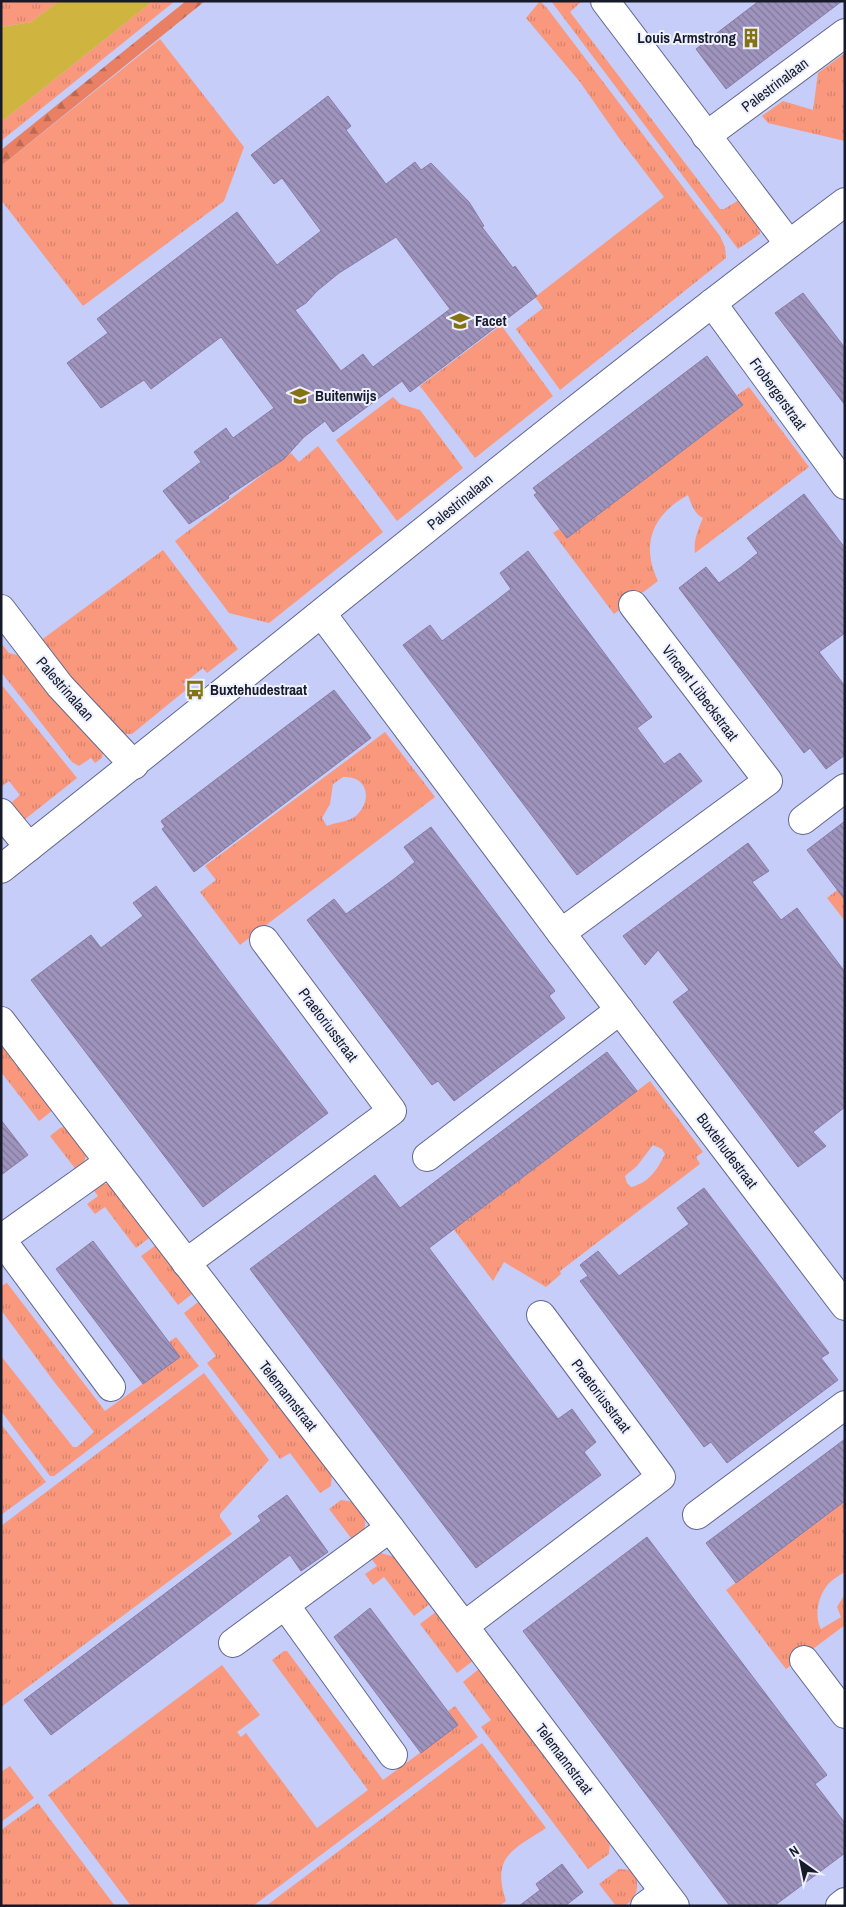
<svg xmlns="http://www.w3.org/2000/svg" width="846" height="1907" font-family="'Archivo Narrow',sans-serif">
<defs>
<pattern id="grass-tufts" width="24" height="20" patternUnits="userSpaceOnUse" patternTransform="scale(1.25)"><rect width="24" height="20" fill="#f9987d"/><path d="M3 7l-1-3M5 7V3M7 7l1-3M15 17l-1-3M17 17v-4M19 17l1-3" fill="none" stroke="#d5826c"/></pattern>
<pattern id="forest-firs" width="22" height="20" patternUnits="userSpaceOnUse" patternTransform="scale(1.25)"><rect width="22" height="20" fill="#e98063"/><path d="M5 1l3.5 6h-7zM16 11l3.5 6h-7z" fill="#bc6852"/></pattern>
<pattern id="building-back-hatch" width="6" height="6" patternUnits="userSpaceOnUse" patternTransform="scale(1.25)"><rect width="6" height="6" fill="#9f94bd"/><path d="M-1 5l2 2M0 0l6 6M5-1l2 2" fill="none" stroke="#81789a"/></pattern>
</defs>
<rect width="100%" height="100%" fill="#c5cdf8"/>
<!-- grass -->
<g fill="url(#grass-tufts)" fill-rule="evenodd">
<path d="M1,1h58l-28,21 -30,5z"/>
<path d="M153,1h22l-174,140v-19z"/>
<path d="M540,1l7,7 173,228 5,11 1,11 -166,132 -44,-61 27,-21 -8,-11 129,-100 -45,-59 -39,-56 -54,-64z"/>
<path d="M551,1h31l-12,11 150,197h4l15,-9 19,24 2,10 -22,15z"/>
<path d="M160,39l84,108 -20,54 -141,105 -82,-106v-34z"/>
<path d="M845,53v88l-77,-18 -6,-7 21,-15 30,9 5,-37z"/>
<path d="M501,325l52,71 -78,62 -55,-72z"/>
<path d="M749,387l60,80 -114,86c-2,-11 3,-24 8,-35 -9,-4 -12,-15 -15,-23 -35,19 -48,49 -30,86l-44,33 -61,-81 9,-6 8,9 173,-131 -6,-10z"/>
<path d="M393,397l7,7 20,6 43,58 -66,53 -61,-81z"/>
<path d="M318,446l65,86 -114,91 -40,-10 -54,-72 116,-88 8,9z"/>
<path d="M163,550l75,99 -31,24 -4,-5 -20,16 4,5 -55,45h-7l-5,-2 -45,-45 -35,-46z"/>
<path d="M1,643l8,10 12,3 82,96 -1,6 -7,5 -4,-5 -12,8 -7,-4 -71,-90z"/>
<path d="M1,684l76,94 -53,42 -13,-17 9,-8 -11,-14 -8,6z"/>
<path d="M385,732l50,65 -195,148 -40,-53 16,-12 -11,-14zM343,777c24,-2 30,22 14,38 -7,7 -21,7 -30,11l-5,-8 8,-14 3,-20z"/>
<path d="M845,884v37l-18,-23z"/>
<path d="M1,1033l56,74 -18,14 -38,-49z"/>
<path d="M650,1081l53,71 -7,5 4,7 -140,107 1,3 -15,13 -42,-25 -11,19 -41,-54 12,-5zM653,1145l9,4 3,5c-8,16 -16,29 -34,33l-4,-4 -2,-7 12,-10z"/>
<path d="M71,1125l16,29 -4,10 -6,7 -27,-35 10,-8z"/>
<path d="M101,1184h11l41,51 -17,13 -31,-41 -10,7 -8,-10 11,-8 -6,-8z"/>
<path d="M159,1243l37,48 -18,14 -37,-49z"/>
<path d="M7,1283l98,128 75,-54 -11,-15 7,-5 23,29 -145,110h-4l-49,-65v-55l72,91h4l17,-15 -39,-49 -54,-73v-24z"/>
<path d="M202,1299l130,174 -1,13 -11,7 -30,-40 -10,6 -73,-96 9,-7 -32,-43z"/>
<path d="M204,1373l65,87 -49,54v3l12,17 -231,173v-181z"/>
<path d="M1,1424l45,58 -45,33z"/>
<path d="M341,1500l13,2c19,25 12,27 -8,46l-2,-4 7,-6 -22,-29z"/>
<path d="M845,1501v71c-7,4 -14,8 -19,15 -8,11 -12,30 -5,42l20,-12 -4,-10 8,-13v31l-59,44 -60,-79z"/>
<path d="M381,1553l14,4 36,46 -17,13 -30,-39 -11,8 -8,-11 12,-8 -7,-9z"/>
<path d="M437,1611l37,49 -17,13 -37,-49z"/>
<path d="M284,1651h3l96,129 75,-55 -10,-14 7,-5 23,31 -225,169h-122l-83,-111 174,-130 38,50 -23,17 4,5 5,-4 71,95 51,-38 -96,-130z"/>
<path d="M480,1668l130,171 -1,15 -21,15 -107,-142 10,-7 -28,-38z"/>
<path d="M482,1743l64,85c-33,22 -55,28 -40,73l-7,5h-233z"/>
<path d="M10,1766l24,32 -33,24v-50z"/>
<path d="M38,1803l77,103h-114v-76z"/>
<path d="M619,1869l13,1c9,14 6,26 -7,36h-9l-17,-22z"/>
</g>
<!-- forest -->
<path fill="url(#forest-firs)" d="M186,1h19l-204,165v-16z"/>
<!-- water -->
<path fill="#cfb540" d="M59,1h94l-152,121v-95l30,-5z"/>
<!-- building -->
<g fill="url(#building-back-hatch)" stroke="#877ca4" fill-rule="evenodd">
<path d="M759,1h83l-116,88 -30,-40z"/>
<path d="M328,96l23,30 -5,4 40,54 29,-22 6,8 10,-7 38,39 15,24 -2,1 31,41 2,-2 22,30 -127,96 -8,-11 -69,51 -8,-11 -21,16 -20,22 -56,37 1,2 -40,26 -26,-33 38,-29 -7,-10 32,-24 7,10 41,-30 -53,-71 -70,52 -7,-9 -43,28 -34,-45 41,-30 -11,-14 140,-107 40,53 44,-34 -39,-53 -8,6 -23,-29zM396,237l54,72 -77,58 -10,-13 -22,17 -46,-61 11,-7 11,-12 22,-18z"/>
<path d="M803,293l42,55v57l-70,-92z"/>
<path d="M707,356l36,49 -176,133 -33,-43 3,-2 -4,-5z"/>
<path d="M804,494l41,54v85l-26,19 26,34v69l-19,14 -16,-21 -6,5 -125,-165 27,-21 13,16 22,-16 17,-14 -11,-15z"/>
<path d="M528,551l124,166 -15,11 27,36 16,-11 22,28 -125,94 -174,-230 27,-20 12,16 51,-38 18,-14 -11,-16z"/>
<path d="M334,690l37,48 -177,134 -32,-43 3,-2 -4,-6z"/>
<path d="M845,821v79l-38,-50z"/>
<path d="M431,827l124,164 -6,5 16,22 -111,83 -16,-20 -6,4 -125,-165 27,-21 12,15 48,-35 21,-17 -11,-15z"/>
<path d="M748,843l21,28 -17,11 29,38 16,-12 48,64v135l-32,25 13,14 -28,21 -125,-165 16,-12 -14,-18 -17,-22 -13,15 -22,-29z"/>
<path d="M156,886l172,227 -125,94 -172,-227 60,-45 10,13 42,-32 -10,-13z"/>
<path d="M607,1052l30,39 -208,157 129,171 14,-10 24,33 -12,10 17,23 -125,93 -226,-299 125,-94 25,33z"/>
<path d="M1,1120l27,35 -27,20z"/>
<path d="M704,1188l125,165 -8,5 17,22 -111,83 -16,-21 -7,5 -124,-166 8,-5 -8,-11 18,-14 21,25 50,-37 20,-15 -12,-16z"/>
<path d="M93,1241l87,116 -37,27 -87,-115z"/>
<path d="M845,1439v62l-109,82 -30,-40z"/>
<path d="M287,1495l41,57 -27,19 -11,-16 -239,180 -27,-35 237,-179 -3,-5z"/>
<path d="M647,1537l180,238 -12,9 30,39v30l-71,53h-44l-207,-275z"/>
<path d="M370,1608l88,117 -37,28 -87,-116z"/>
<path d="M562,1864l21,28 -18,14h-46l21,-16 -4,-6z"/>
</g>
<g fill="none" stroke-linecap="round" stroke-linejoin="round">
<defs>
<g id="street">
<path d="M605,1l184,243"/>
<path d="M706,136l139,-103"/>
<path d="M712,303l133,182"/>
<path d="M1,609l59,77 74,79"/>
<path d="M322,614l239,319 284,373"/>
<path d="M1,813l28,34"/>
<path d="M803,820l42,-32"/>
<path d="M1,869c282,-222 557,-452 844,-667"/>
<path d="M561,933l207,-152 -135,-176"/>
<path d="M1,1021l389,507 285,378"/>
<path d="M427,1157l193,-147"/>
<path d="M109,1162l-108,77 110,148"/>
<path d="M186,1263l206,-152 -128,-171"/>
<path d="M697,1515l148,-110"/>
<path d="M285,1605l108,150"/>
<path d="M464,1626l197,-149 -120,-162"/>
<path d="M233,1643l157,-115"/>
<path d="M804,1660l41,54"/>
<path d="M645,1906l19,-14"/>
<path d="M840,1906l5,-4"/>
</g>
</defs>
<!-- street casing -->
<use href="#street" stroke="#61678d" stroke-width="30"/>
<!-- street -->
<use href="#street" stroke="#fff" stroke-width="28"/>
</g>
<!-- icons -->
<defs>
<symbol id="building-bare" viewBox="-9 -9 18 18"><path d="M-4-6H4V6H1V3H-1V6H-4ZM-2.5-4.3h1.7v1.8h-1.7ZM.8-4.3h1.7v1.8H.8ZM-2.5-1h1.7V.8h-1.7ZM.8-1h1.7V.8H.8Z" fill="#857213" stroke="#edf0fe" stroke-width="2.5" paint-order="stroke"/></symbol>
<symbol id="school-bare" viewBox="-9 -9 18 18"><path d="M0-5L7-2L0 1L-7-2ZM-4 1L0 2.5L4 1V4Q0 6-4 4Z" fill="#857213" stroke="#edf0fe" stroke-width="2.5" paint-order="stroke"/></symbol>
<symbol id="bus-bare" viewBox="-9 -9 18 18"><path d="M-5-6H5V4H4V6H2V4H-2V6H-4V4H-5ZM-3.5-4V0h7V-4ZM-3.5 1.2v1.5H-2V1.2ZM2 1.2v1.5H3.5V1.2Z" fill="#857213" stroke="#edf0fe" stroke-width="2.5" paint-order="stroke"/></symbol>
</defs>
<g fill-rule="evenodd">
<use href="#building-bare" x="737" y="24" width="28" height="28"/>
<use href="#school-bare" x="446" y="307" width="28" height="28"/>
<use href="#school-bare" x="286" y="382" width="28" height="28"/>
<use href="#bus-bare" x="181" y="676" width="28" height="28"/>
</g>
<g text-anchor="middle" stroke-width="4" stroke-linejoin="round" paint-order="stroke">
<!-- poi labels -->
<g font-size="15" font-weight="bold" fill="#171a29" stroke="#edf0fe" text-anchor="start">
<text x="736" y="43" text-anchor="end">Louis Armstrong</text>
<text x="475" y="326">Facet</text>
<text x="315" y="401">Buitenwijs</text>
<text x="210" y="695">Buxtehudestraat</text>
</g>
<!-- street labels -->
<g font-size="15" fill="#171a29" stroke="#edf0fe">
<text transform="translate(775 85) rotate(-37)" y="5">Palestrinalaan</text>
<text transform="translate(778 394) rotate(54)" y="5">Frobergerstraat</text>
<text transform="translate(460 502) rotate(-39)" y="5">Palestrinalaan</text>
<text transform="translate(65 689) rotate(49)" y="5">Palestrinalaan</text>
<text transform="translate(700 693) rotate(53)" y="5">Vincent Lübeckstraat</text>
<text transform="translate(328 1025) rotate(53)" y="5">Praetoriusstraat</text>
<text transform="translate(727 1151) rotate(53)" y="5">Buxtehudestraat</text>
<text transform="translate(288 1396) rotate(52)" y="5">Telemannstraat</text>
<text transform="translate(601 1396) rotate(53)" y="5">Praetoriusstraat</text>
<text transform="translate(564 1759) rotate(53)" y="5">Telemannstraat</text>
</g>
</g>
<!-- border -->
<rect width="846" height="1907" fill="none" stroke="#171a29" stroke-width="5"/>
<!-- north arrow -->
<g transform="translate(801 1862) rotate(327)" stroke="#edf0fe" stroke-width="4" paint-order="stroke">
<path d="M0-4L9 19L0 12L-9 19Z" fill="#171a29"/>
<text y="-8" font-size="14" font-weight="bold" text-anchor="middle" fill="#171a29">N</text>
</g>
</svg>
